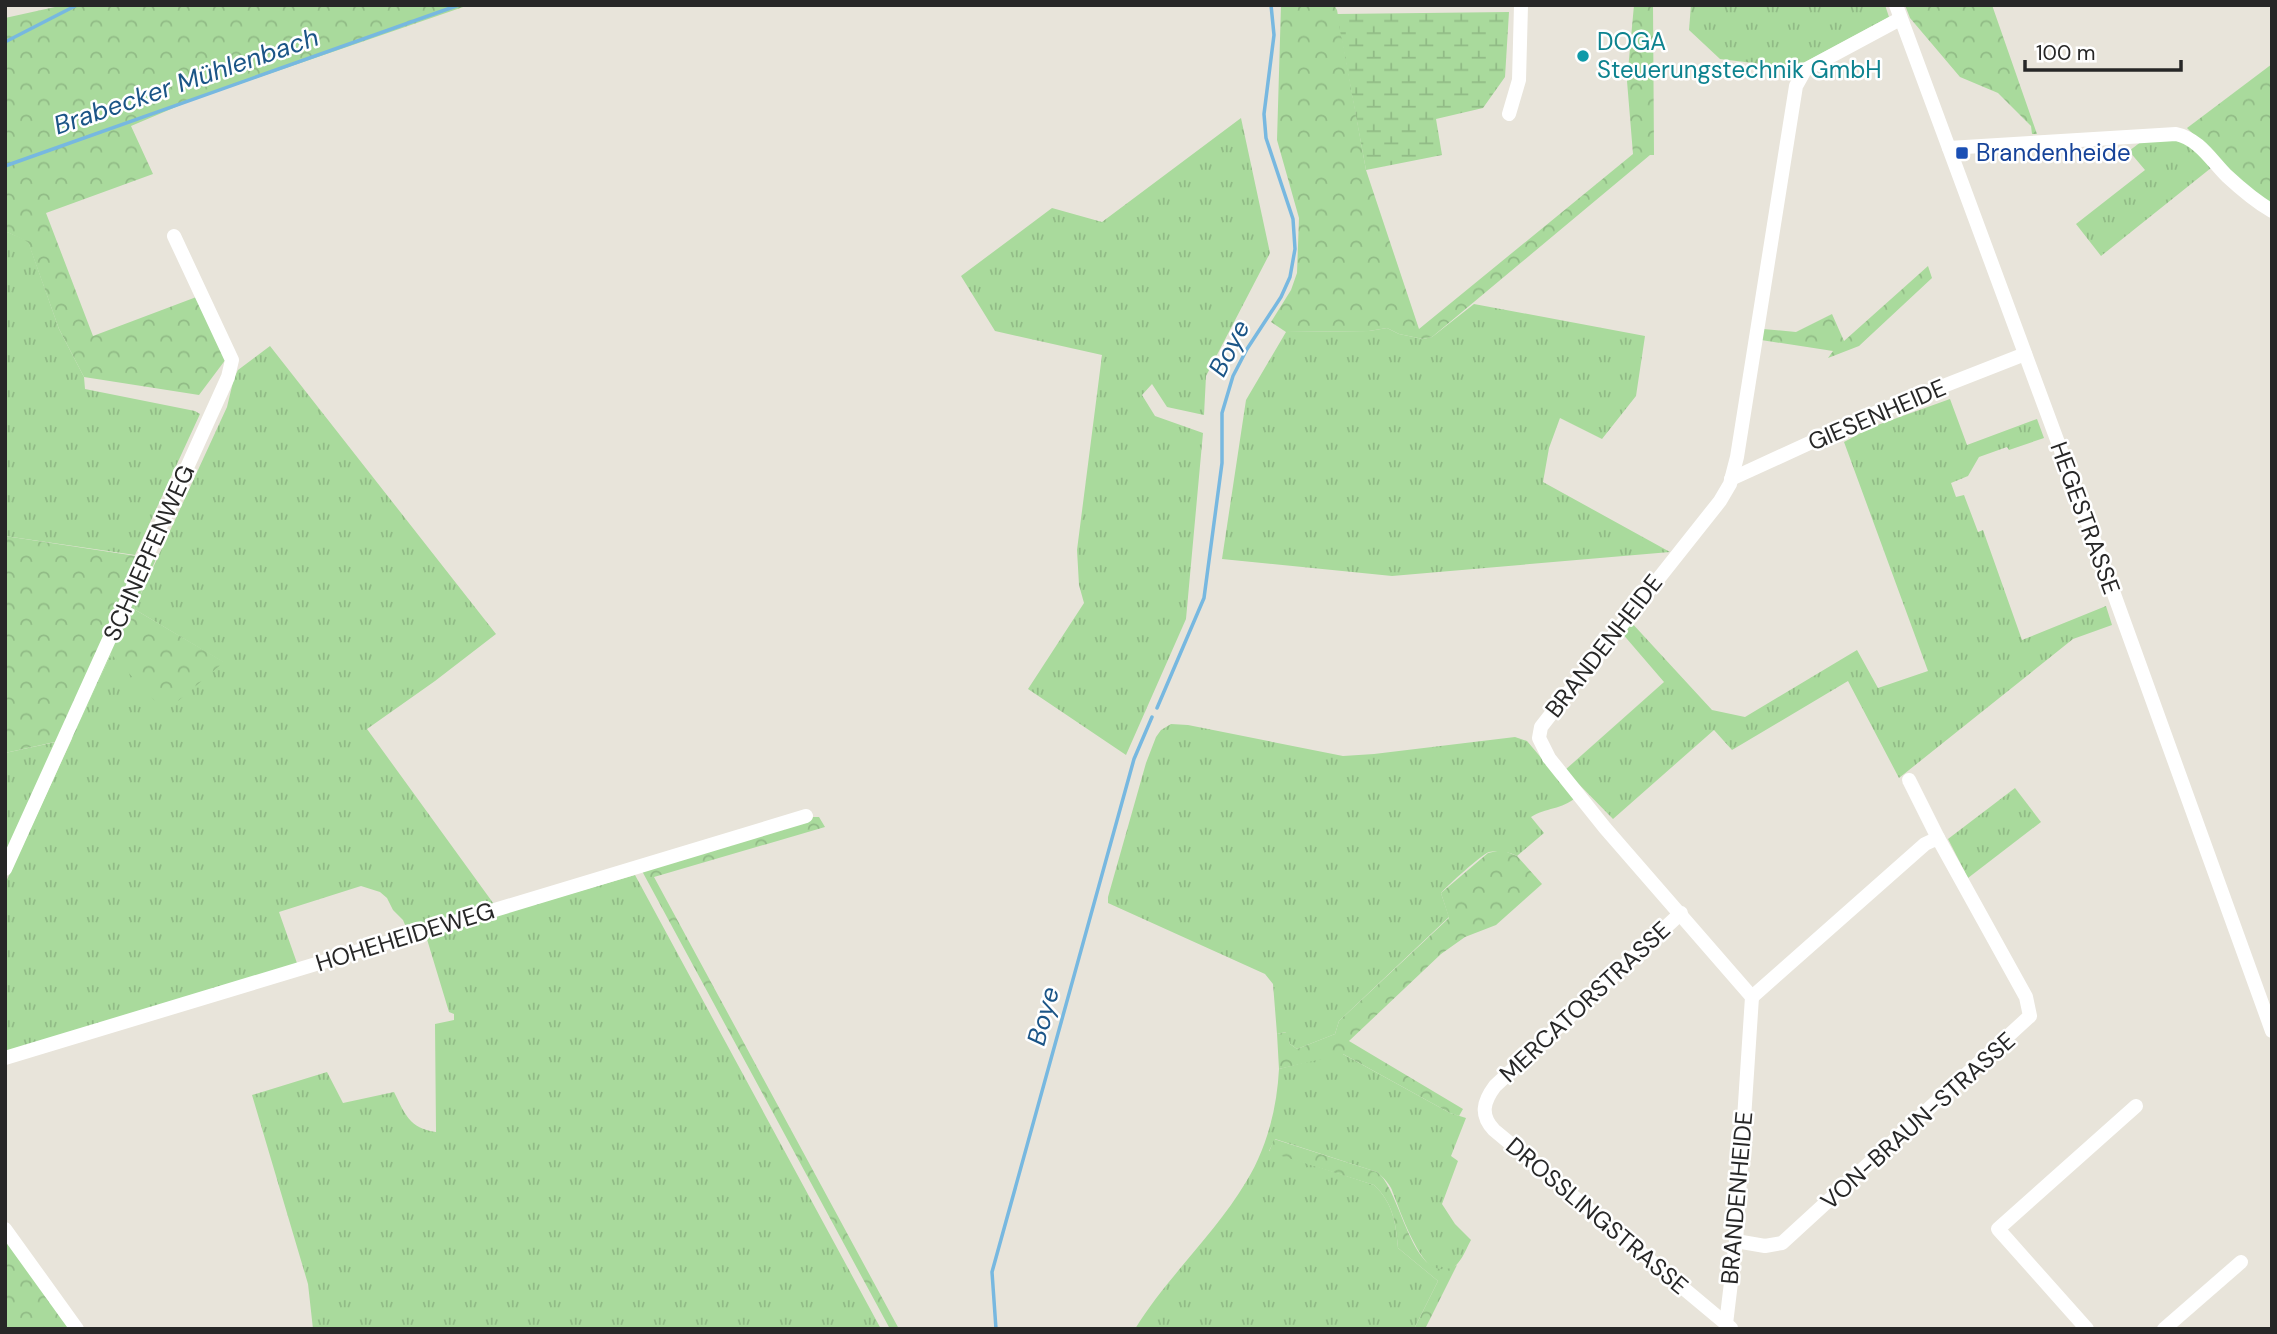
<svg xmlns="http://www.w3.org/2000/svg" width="2277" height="1334" font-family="'DM Sans',sans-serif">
<defs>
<pattern id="grass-tufts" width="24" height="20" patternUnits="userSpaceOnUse" patternTransform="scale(1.75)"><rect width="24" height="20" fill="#a9da9c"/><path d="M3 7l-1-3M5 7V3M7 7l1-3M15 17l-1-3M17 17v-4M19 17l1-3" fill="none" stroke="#91bb86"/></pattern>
<pattern id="forest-crowns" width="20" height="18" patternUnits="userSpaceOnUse" patternTransform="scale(1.75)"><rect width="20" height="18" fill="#a9da9c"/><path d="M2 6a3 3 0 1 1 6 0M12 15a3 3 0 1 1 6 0" fill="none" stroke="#91bb86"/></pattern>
<pattern id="wetland-marsh" width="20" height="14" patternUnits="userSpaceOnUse" patternTransform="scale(1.75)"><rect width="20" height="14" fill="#a9da9c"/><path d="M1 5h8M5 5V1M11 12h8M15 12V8" fill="none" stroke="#91bb86"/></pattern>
</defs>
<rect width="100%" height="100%" fill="#e8e4da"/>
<!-- grass -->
<g fill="url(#grass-tufts)">
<path d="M1691,5h194l4,12 -95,51 -74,-9 -31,-29z"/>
<path d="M1241,118l29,135 -64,123 -2,39 -37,-8 -15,-23 -10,11 13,21 48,17 -17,186 -60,136 -98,-66 56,-86 -5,-18 -2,-35 25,-195 -107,-24 -34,-55 91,-68 50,14z"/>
<path d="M2180,139l7,3 24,26 -110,88 -25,-32 69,-54 -16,-19 13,-10z"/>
<path d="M5,231l23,10 31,88 25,48 1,12 110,22 5,3 -65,141 -130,-19z"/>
<path d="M1474,304l171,32 -9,60 -34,43 -42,-21 -11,30 -6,34 127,70 -278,24 -170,-17 24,-159 40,-68 83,-1 18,-3 12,6 24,5 9,-2z"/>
<path d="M270,346l226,288 -61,47 -68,48 129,178 -88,25 -5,-12 -10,-10 -6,-12 -7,-6 -19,-6 -82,26 19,54 -293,88v-170l106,-230 112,8 -89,-53 93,-202 7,-29 4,-8z"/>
<path d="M1950,399l17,46 70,-26 7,19 -35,12 -2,-3 -28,10 -11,19 -17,7 5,14 8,-2 14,37 5,-2 39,110 84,-34 6,19 -39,14 -174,139 -51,-97 -116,69 -18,-20 -101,89 -48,-49 99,-88 -43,-50 9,-11 82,89 33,7 112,-67 21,38 50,-17 -84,-229 28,-15z"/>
<path d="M1171,724l17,1 155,31 31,-2 141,-17 12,4 48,57c-12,11 -30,10 -44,19l13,16 -27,23c-7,-4 -19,-6 -28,-4 -8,3 -41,33 -48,41l8,24 -110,104 -4,13 -38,15 -7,-5 -4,-12 -9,2 -4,-50 -8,-10 -157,-71v-6l38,-134 10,-26 5,-7z"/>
<path d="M56,742l-51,113v-102z"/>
<path d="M2015,788l26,34 -73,56 -20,-39z"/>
<path d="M635,875l246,454h-568l-5,-45 -56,-189 75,-23 16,31 51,-11c11,22 15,36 42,40l-1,-108 19,-4v-6l-5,-2 -23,-76z"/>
<path d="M1341,1053l109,60 16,5 -15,38 7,5 -16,43 13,20 16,16c-4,7 -7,16 -13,23 -30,39 -60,-60 -67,-75 -4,-7 -8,-11 -14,-16l-102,-33 -6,12 105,34c19,18 22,38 24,63l40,33 -24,48h-279c32,-52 80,-95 111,-147 21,-34 31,-74 33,-113z"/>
</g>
<!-- forest -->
<g fill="url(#forest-crowns)">
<path d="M64,5h405l-279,96 -59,25 22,48 -107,39 47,123 106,-40 27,63 -27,36 -115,-18 -25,-48 -31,-87 -23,-11v-213z"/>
<path d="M1281,5h53l3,5 29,160 53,159 214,-175 -6,-73 7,-76h19l1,150h-4l-218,182 -9,2 -24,-5 -12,-6 -18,3 -83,1 -15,-10 20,-32 6,-17 2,-55 -22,-78z"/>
<path d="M1905,5h87l45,129h-5l-1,-8 -33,-33 -38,-16 -50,-59z"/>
<path d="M2272,64v142l-42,-35 -43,-43z"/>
<path d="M1928,266l4,12 -73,68 -31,12 5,-7 -72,-11 2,-11 33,3 36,-18 12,27z"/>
<path d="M5,536l151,23 -22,50 90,53 -59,50 -54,-58 -38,84 -68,15z"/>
<path d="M812,817h7l6,10 -171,50 245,452h-9l-248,-458z"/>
<path d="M1502,850l15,6 25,28 -46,41 -31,12 -24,17 -92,87 114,68 -4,7 -9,-3 -107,-59 -64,15 -2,-35 10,-2 3,12 7,5 38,-15 4,-13 110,-103 -8,-25 47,-40z"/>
<path d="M1274,1139l103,33c25,18 35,119 80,93l-32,64h-11l24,-48 -40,-33c-2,-25 -5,-45 -24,-63l-105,-33z"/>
<path d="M5,1238l67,91h-67z"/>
</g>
<!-- wetland -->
<path fill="url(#wetland-marsh)" d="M1509,12l-4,65 -22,31 -47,11 6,36 -76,15 -29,-156z"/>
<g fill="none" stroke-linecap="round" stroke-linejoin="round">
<!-- stream -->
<g stroke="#77b8e0" stroke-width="3.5">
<path d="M5,42l72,-37"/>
<path d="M5,166l454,-161"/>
<path d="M1157,708l47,-110 18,-135v-50l11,-37 14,-27 34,-52 9,-20 5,-28 -2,-30 -27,-81 -2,-24 10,-79 -3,-30"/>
<path d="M996,1329l-4,-57 142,-513 18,-42"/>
</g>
<!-- minor -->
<g stroke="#fff" stroke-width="14">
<path d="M1896,5l214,578 162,448"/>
<path d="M1509,114l10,-34 2,-75"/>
<path d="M1949,148l227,-14c23,5 35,26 51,42 14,13 28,25 45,35"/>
<path d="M1731,479l146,-67 148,-58"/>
<path d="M1909,780l29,58"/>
<path d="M5,869l223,-492 4,-17 -58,-124"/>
<path d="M1681,913l-186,173c-12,16 -15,29 -1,44l237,198"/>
<path d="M5,1058l801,-242"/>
<path d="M5,1229l72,100"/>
<path d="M1736,1241l29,5 17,-3 248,-227 -4,-19 -88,-159 -13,6 -173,153"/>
<path d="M1726,1324l10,-83 16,-244 -147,-169 -56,-70 -10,-20 2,-11 7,-9 172,-217 10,-17 7,-27 59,-371 9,-16 95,-51"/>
<path d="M2087,1329l-89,-100 138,-123"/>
<path d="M2164,1329l77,-67"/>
</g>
</g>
<!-- markers -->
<circle fill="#0f9aa8" stroke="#fff" stroke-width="2.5" cx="1583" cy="56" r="7"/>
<rect fill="#1a4fb4" stroke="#fff" stroke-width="2.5" x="1955" y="146" width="14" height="14" rx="3.5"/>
<g text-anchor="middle" stroke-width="5" stroke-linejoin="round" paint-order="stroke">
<!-- culture labels -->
<g font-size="24" fill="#0d838f" stroke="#fff" text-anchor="start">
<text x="1597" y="50">DOGA<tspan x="1597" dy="28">Steuerungstechnik GmbH</tspan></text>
</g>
<!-- transit labels -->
<g font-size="24" fill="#164399" stroke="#fff" text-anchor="start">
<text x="1976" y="161">Brandenheide</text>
</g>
<!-- street labels -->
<g font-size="24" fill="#272727" stroke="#fff">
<text transform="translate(1877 415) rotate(-23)" y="8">GIESENHEIDE</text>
<text transform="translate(2085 518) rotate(70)" y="8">HEGESTRASSE</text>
<text transform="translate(149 553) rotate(-66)" y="8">SCHNEPFENWEG</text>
<text transform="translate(1604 646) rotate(-52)" y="8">BRANDENHEIDE</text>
<text transform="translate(405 937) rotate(-17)" y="8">HOHEHEIDEWEG</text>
<text transform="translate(1585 1002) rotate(-43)" y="8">MERCATORSTRASSE</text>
<text transform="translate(1918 1121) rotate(-42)" y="8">VON-BRAUN-STRASSE</text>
<text transform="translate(1737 1198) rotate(-85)" y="8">BRANDENHEIDE</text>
<text transform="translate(1597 1216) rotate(40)" y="8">DROSSLINGSTRASSE</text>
</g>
<!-- water labels -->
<g font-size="26" font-style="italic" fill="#1b5587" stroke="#fff">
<text transform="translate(186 81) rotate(-19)" y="9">Brabecker Mühlenbach</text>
<text transform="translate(1229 348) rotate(-63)" y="9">Boye</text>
<text transform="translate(1043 1016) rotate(-75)" y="9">Boye</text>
</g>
</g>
<!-- border -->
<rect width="2277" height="1334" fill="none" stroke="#272727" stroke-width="14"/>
<!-- scale -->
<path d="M2025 60v10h156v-10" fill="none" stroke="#272727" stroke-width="3.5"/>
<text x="2036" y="60" font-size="21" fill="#272727" stroke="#ffffff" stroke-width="5" paint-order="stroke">100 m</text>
</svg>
